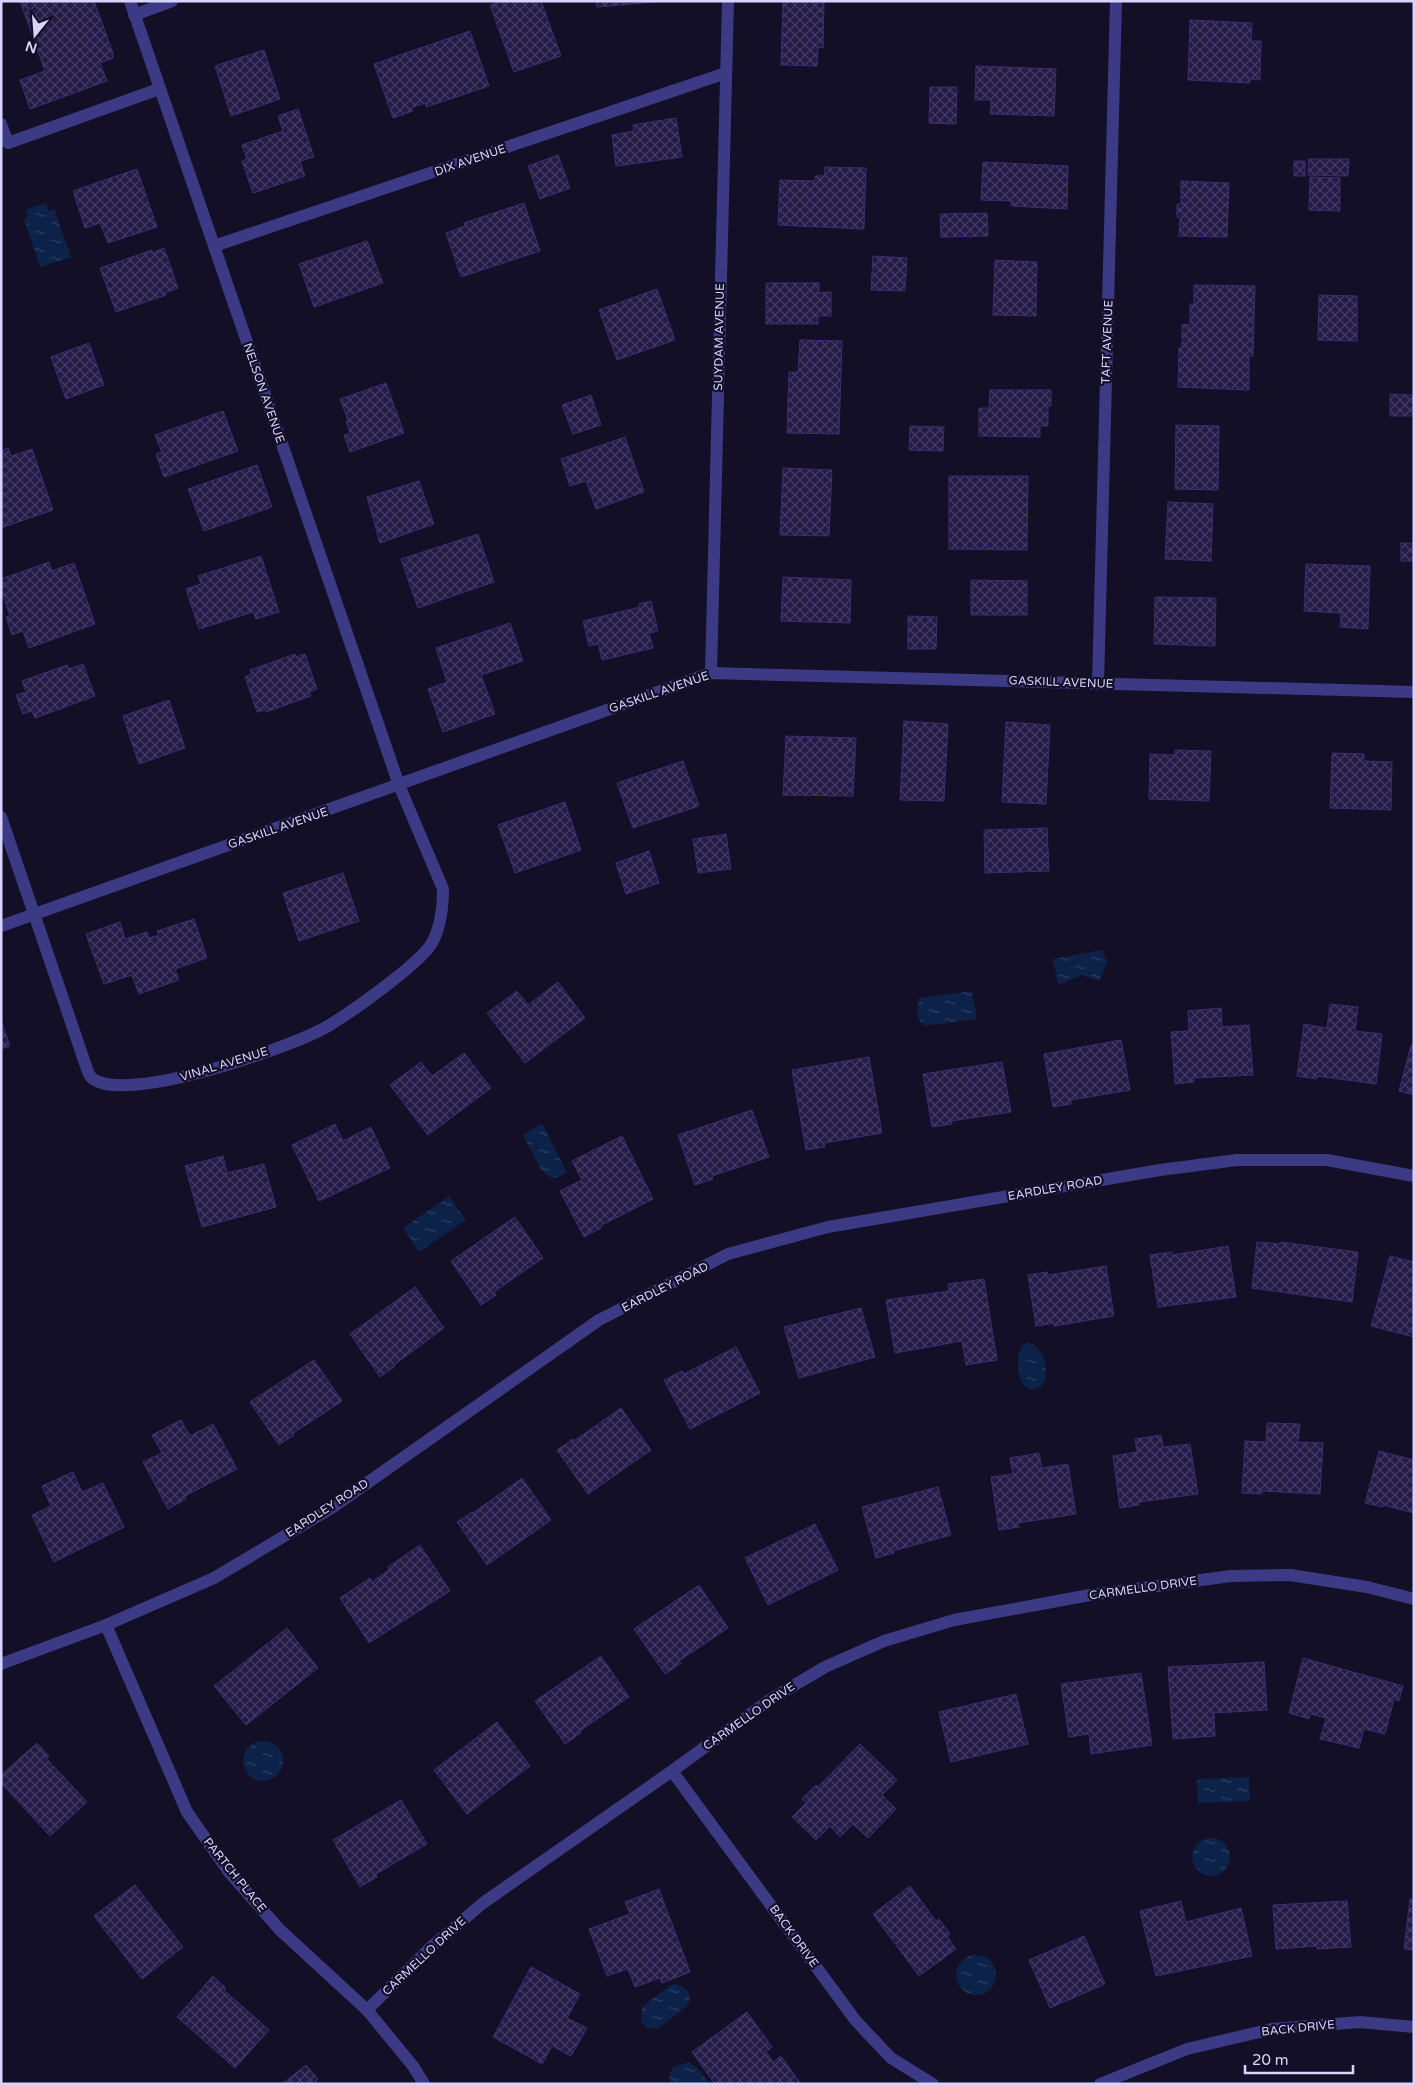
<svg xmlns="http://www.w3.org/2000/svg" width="1415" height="2085" font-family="'Varela Round',sans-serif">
<defs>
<pattern id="water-ripples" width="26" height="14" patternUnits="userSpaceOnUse" patternTransform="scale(1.25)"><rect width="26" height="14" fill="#0c2248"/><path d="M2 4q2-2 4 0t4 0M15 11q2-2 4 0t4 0" fill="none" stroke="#2f4163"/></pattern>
<pattern id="building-cross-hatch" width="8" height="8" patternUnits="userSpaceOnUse" patternTransform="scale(1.25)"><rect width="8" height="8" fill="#241b47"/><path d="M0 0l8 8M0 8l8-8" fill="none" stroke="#433b63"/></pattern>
</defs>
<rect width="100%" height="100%" fill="#130f26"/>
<!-- water -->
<g fill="url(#water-ripples)">
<path d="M46,203l2,8 6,-2 17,48 -31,10 -16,-48 4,-2 -3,-7z"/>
<path d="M1103,950l4,12 -8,19 -17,-6 -24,10 -5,-26z"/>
<path d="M972,991l5,28 -53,7c-8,-7 -9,-19 -4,-28z"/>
<path d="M542,1123l25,50 -15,6 -11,-9 -18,-35z"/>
<path d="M449,1196l17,24 -47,32 -16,-24z"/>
<path d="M1029,1343c17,6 21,29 13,43l-9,4c-18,-3 -18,-34 -10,-45z"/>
<circle cx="263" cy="1761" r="20"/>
<path d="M1249,1777l1,24 -52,2 -1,-24z"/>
<circle cx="1211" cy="1857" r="19"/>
<circle cx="976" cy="1975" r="20"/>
<path d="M675,1984c11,3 18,10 13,21l-30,24 -11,-1 -6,-7 1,-14 27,-21z"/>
<path d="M689,2062l11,9 9,13h-39l-1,-8 4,-9z"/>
</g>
<!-- building -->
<g fill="url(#building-cross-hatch)" stroke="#3b2d73">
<path d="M20,1h74l19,52v5l-13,5 7,18 -77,28 -10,-29 25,-9z"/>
<path d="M501,1h40l20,55 -47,16 -24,-67z"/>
<path d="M596,1h59v1l-58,5z"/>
<path d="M783,1h41l-1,47 -5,-1 -1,19 -36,-1z"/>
<path d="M1190,20l62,3 -1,18h10l-1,39 -10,-1v4l-62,-3z"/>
<path d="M470,31l19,55 -63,21 -1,-4 -14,5 2,3 -20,7 -19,-54z"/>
<path d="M264,50l16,49 -49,17 -16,-50z"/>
<path d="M976,66l80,3 -2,47 -64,-2 1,-14h-16z"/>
<path d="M930,87h27l-1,37 -27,-1z"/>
<path d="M298,109l16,48 -14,4 5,15 -52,17 -11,-32 5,-2 -5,-14 41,-14 -5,-15z"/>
<path d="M676,118l6,39 -66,9 -4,-31 22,-4 -1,-6z"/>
<path d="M558,155l12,33 -30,11 -12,-33z"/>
<path d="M1309,159h40l-1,17 -40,-1z"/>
<rect x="1294" y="161" width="11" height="15"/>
<path d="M983,162l85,4 -1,43 -56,-3v-5l-30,-1z"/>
<path d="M825,167l41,1 -2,61 -86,-4 2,-45 35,1v-5h9z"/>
<path d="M137,169l20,58 -49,16 -8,-20 -15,5 -12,-37z"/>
<path d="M1310,177l30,1v33l-31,-1z"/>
<path d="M1181,181l48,2 -2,54 -48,-1 1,-18 -3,-1v-13h4z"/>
<path d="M524,203l16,48 -79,26 -15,-44 19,-7 -1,-3z"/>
<path d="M987,213l1,23 -47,1 -1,-23z"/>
<path d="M367,241l16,42 -69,24 -15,-43z"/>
<path d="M164,248l14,40 -13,5 1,2 -50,17 -16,-44 52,-18v3z"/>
<path d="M873,256l34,2 -2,33 -34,-1z"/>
<path d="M995,260l42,2 -1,54 -43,-1z"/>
<path d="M766,283h53v10l12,-1v24h-13v8h-52z"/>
<path d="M1194,285l61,1 -2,70h-4v34l-71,-3 1,-39h3v-23l8,-1v-20h4z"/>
<path d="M657,289l18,51 -58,20 -18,-50z"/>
<path d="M1319,295l38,1v45l-39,-1z"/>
<path d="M800,340l42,1 -3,93 -52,-1 2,-61h9z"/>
<path d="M89,343l15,42 -38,14 -15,-42z"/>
<path d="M386,383l18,50 -54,19 -6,-17 6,-2 -4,-12 2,-1 -8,-21z"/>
<path d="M990,390h61v16h-3v20h-8v11l-61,-1v-28h10z"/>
<path d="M1390,394l24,1v21h-24z"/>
<path d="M591,395l10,30 -28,9 -11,-29z"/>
<path d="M223,411l15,40 -74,26 -8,-23 6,-2 -7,-17z"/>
<path d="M1176,425l43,1 -1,64 -43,-1z"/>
<path d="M910,426l34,1 -1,24 -34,-1z"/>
<path d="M625,437l19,55 -48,17 -10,-28 -16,5 -9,-27z"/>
<path d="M8,448l3,8 21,-7 21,61 -52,18v-77z"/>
<path d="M257,465l15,42 -68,24 -16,-42z"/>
<path d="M783,468l49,2 -3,66 -49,-1z"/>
<path d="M949,476h79l-1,74 -78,-1z"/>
<path d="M419,481l15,43 -54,19 -13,-46z"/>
<path d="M1168,502l45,2 -2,57 -46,-2z"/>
<path d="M478,534l16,48 -76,26 -17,-49z"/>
<rect x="1401" y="543" width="13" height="18"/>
<path d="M261,556l18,56 -23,7 -3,-7 -54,17 -13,-40 15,-5 -3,-8z"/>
<path d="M49,562l3,9 22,-8 21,61 -66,24 -6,-17 -11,4 -6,-18 4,-1 -9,-26v-11z"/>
<path d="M1306,564l64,2 -2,63 -28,-2 1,-14 -37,-2z"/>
<path d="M783,577l68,3 -1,43 -69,-2z"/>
<path d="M971,580l56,1v34h-56z"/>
<path d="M1155,597l61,1 -1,48 -61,-2z"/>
<path d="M651,601l7,30 -9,2 4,15 -51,12 -4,-16 -9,2 -6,-25 57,-14 -1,-3z"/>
<path d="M908,616l29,1 -1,32h-28z"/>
<path d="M510,623l13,38 -42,14 14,39 -52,18 -15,-43 19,-7 -11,-34z"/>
<path d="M295,654l1,3 9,-3 12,35 -8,3 2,4 -45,16 -1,-2 -8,2 -12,-35 7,-3 -2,-4z"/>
<path d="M83,664l12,32 -60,22 -3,-7 -9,3 -7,-19 10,-3 -4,-11 45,-16 2,4z"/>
<path d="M169,700l16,48 -46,16 -16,-48z"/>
<path d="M904,721l44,3 -4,77 -44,-1z"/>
<path d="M1006,722l44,3 -4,79 -44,-2z"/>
<path d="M786,736l70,2 -3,58 -70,-1z"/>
<path d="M1175,750l36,1 -2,50 -60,-2 1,-45 25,1z"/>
<path d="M1332,753l32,1v7l28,1 -1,48 -61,-2z"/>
<path d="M683,761l16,45 -66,22 -16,-45z"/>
<path d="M565,802l16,48 -66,23 -17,-48z"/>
<path d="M1047,828l2,43 -64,2 -1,-43z"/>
<path d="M726,834l5,35 -33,4 -5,-34z"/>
<path d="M649,851l10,32 -33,11 -10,-31z"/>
<path d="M343,873l16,48 -60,20 -16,-48z"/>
<path d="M194,919l13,39 -32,11 4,11 -40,14 -7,-19 -28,9 -18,-50 34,-12 5,17 22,-7 2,6 10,-3 -2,-4z"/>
<path d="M558,982l27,36 -60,45 -38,-50 30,-22 11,14z"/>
<path d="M1330,1004l28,3 -3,24 27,3 -6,50 -59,-8v3l-20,-3 7,-52 23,4z"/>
<path d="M1221,1008l1,19 27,-2 4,50 -59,3v4l-19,2 -4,-52 18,-1 -1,-20z"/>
<path d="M1,1020l9,26 -9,3z"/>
<path d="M1121,1040l9,50 -59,10v4l-18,3 -9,-53z"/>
<path d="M1411,1045l3,1v49l-15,-4z"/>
<path d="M464,1053l27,35 -63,47 -38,-50 31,-23 11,14z"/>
<path d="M869,1057l13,76 -58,10 1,4 -19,3 -14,-80z"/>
<path d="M1002,1062l9,50 -60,9 1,3 -20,3 -9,-53z"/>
<path d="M752,1110l17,47 -57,19 1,3 -18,6 -17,-50z"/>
<path d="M335,1124l8,17 28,-14 19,41 -71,33 -27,-56z"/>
<path d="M622,1136l31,63 -53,27 1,2 -17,9 -24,-46 22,-11 -10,-19z"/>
<path d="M223,1156l4,17 37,-9 12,43 -74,20 -17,-61z"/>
<path d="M515,1217l28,41 -49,34 2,3 -15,10 -30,-44z"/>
<path d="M1257,1242l23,2v-2l78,10 -6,50 -100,-14z"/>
<path d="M1228,1246l8,51 -78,10 -8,-52 22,-3v3z"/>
<path d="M1390,1256l24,6v75l-43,-11z"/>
<path d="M1106,1266l8,50 -60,10v-3l-18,3 -8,-51 19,-3 1,3z"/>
<path d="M984,1279l13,81 -31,5 -4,-24 -67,12 -9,-53 63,-9 -1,-7z"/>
<path d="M415,1287l29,41 -50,37 1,1 -15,11 -30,-43z"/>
<path d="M861,1308l14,49 -76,21 -15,-51z"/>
<path d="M736,1347l24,46 -70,36 -26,-49 18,-9 2,3z"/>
<path d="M314,1360l28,41 -50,33 2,1 -15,10 -29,-43z"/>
<path d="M621,1408l30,42 -63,44 -31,-44 16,-11 1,2z"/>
<path d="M181,1420l9,16 23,-12 24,45 -52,27 1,3 -18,10 -25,-47 19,-9 -10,-18z"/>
<path d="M1267,1423l33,1 -2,18 25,1 -3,51 -58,-3v3l-20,-1 3,-52 21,1z"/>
<path d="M1161,1435l2,12 27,-3 8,50 -59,8v3l-19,3 -7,-52 24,-4 -2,-13z"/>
<path d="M1379,1451l35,9v53l-31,-8v2l-18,-4z"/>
<path d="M1039,1453l3,15 26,-4 8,50 -58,9 1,4 -20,3 -8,-53 22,-3 -3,-16z"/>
<path d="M73,1472l9,20 21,-9 21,44 -70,35 -22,-47 19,-9 -9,-20z"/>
<path d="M522,1478l29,42 -64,45 -30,-43 15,-10 1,1z"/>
<path d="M938,1487l13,48 -58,16 1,2 -18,5 -14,-51z"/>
<path d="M815,1524l23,46 -70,35 -23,-47z"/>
<path d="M420,1545l30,46 -81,52 -29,-45 30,-20 2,4 17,-12 -1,-3z"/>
<path d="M699,1585l29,43 -49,33 2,2 -16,11 -31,-45z"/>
<path d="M287,1628l31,40 -72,57 -32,-39z"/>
<path d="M601,1656l28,41 -49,34 1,2 -16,11 -30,-43z"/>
<path d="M1303,1658l100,28 -4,15 -5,-2 -9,35 -21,-5 -5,19 -39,-9 6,-21 -16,-4 -1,5 -20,-6z"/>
<path d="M1264,1662l3,48 -53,3 1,23 -42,3 -5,-72z"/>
<path d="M1141,1673l11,72 -61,9 -2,-20 -20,3 -8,-53z"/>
<path d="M1016,1694l12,50 -77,18 -12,-50z"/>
<path d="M497,1722l33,44 -63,48 -33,-44z"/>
<path d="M37,1743l12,13 -3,2 41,44 -37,34 -49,-53v-8z"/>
<path d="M860,1744l37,36 -15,15 14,14 -28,29 -15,-14 -13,13 -10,-11 -14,14 -24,-23 14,-14 -4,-4 14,-14 2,2z"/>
<path d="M401,1800l26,44 -51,30 1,3 -17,10 -27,-47z"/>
<path d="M135,1885l48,62 -41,32 -48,-63z"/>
<path d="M910,1886l26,35 3,-2 11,15 -3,2 9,13 -37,27 -46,-62z"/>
<path d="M659,1889l31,83 -28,11 -2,-5 -25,9 -7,-18 -21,7 -18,-47 41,-15 -5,-12z"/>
<path d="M1410,1899l4,1v50l-10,-1z"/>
<path d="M1181,1901l5,21 55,-14 11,48 -96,20 -16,-65z"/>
<path d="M1347,1901l4,46 -34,2v-3l-41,3 -3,-44z"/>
<path d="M1084,1936l21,48 -55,24 -21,-48z"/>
<path d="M531,1967l49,27 -13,24 20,10 -16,28 -19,-10 -10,18 -49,-27z"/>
<path d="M213,1976l13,12 -2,2 45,40 -34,38 -58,-51z"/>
<path d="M747,2012l25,35 -6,5 7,10 8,-6 20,28h-86l-23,-32z"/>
<path d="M306,2065l12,14 -3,2 3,3h-36z"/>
</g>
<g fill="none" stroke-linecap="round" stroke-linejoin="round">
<!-- lane -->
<g stroke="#3d3a85" stroke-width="12">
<path d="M134,15l38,-14"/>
<path d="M1,124l7,19 151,-54"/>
</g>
<!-- street -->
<g stroke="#3d3a85" stroke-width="12">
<path d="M214,246l512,-173"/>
<path d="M711,673l17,-672"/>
<path d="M1098,683l18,-682"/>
<path d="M1,817l86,252c1,3 3,8 6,10 35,25 200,-32 235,-53 22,-13 96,-65 105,-85 8,-16 10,-35 10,-52l-44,-104 -269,-784"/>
<path d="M1,926l710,-253 703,19"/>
<path d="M106,1625l81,187 42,60 51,58 87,80 46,56 11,18"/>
<path d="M1,1664l105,-39 108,-47 119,-71 266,-187 129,-66 100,-27 332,-57 77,-10h90l87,16"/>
<path d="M672,1771l184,250 35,37 42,26"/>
<path d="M367,2010l64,-63 52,-44 189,-132 99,-72 54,-32 59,-26 70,-21 136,-25 141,-19 59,-1 77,12 47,12"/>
<path d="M1100,2084l87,-35 85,-20 88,-7 54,5"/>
</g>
</g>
<g text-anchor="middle" stroke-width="4.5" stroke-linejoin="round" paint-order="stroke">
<!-- street labels -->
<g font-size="12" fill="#d9d4ff" stroke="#130f26">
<text transform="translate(470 160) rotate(-19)" y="4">DIX AVENUE</text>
<text transform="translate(719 337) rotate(-89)" y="4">SUYDAM AVENUE</text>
<text transform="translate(1107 342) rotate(-88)" y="4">TAFT AVENUE</text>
<text transform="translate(264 393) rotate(71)" y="4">NELSON AVENUE</text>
<text transform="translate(1061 682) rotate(2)" y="4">GASKILL AVENUE</text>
<text transform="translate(659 692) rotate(-19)" y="4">GASKILL AVENUE</text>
<text transform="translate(278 828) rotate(-19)" y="4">GASKILL AVENUE</text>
<text transform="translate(224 1064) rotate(-17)" y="4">VINAL AVENUE</text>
<text transform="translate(1055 1188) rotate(-10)" y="4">EARDLEY ROAD</text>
<text transform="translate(665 1287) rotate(-27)" y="4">EARDLEY ROAD</text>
<text transform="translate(327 1508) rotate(-33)" y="4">EARDLEY ROAD</text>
<text transform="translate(1143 1588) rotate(-8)" y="4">CARMELLO DRIVE</text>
<text transform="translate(749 1716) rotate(-35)" y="4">CARMELLO DRIVE</text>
<text transform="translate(235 1875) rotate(51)" y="4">PARTCH PLACE</text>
<text transform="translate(794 1936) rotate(54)" y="4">BACK DRIVE</text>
<text transform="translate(424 1956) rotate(-43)" y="4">CARMELLO DRIVE</text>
<text transform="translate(1298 2028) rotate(-6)" y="4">BACK DRIVE</text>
</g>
</g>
<!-- border -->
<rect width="1415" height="2085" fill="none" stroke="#d9d4ff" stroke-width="5"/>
<!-- north arrow -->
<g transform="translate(35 35) rotate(197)" stroke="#130f26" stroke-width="4" paint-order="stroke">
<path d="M0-4L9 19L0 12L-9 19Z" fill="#d9d4ff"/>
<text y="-8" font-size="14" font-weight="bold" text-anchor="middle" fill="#d9d4ff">N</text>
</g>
<!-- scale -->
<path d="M1245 2065v8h108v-8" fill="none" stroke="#d9d4ff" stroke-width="2.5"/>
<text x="1252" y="2065" font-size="15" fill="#d9d4ff" stroke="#130f26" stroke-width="4" paint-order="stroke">20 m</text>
</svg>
